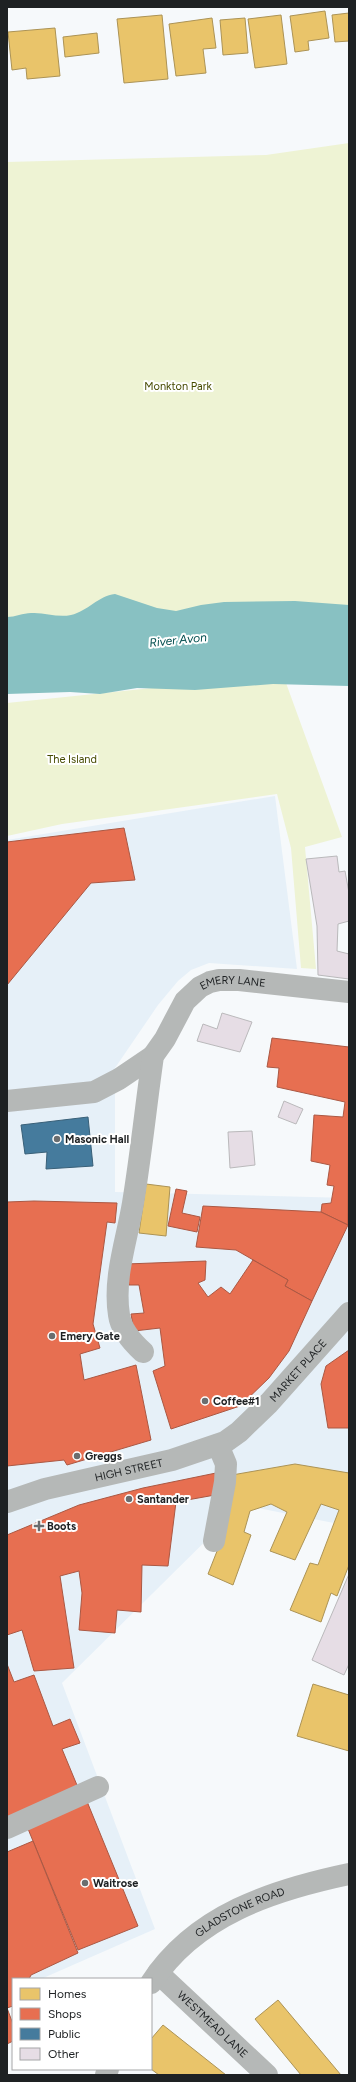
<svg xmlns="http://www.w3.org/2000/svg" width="356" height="2082" font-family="Figtree,sans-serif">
<rect width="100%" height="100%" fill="#f6f9fb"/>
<!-- built -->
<path fill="#e6f0f8" d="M275,796l22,173 -88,-6 -18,7 -13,11 -20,24 -43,63v124l234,6v328l-107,-21 -180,178 93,246 -114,50h-28l-6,15v-1154z"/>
<!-- green -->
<g fill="#eef3d4">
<path d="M349,143v478h-342v-459l259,-7z"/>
<path d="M220,681l66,2 56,154 -37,10 11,122 -15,-1 -10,-120 -14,-54 -215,30 -55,12v-133z"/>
</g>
<!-- water -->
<path fill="#88c1c2" d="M115,594l42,14 19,3 25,-6 23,-3 71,-1 54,4v81l-76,-2 -78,6 -58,-2 -37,6 -30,-2 -63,2v-77c8,0 16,-4 24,-4 14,-1 26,5 40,2 17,-4 27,-19 44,-21z"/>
<!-- homes -->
<g fill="#e9c46a" stroke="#ac9355">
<path d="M325,11l4,27 -21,3 1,9 -14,2 -5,-36z"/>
<path d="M349,13v28l-14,1 -3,-27z"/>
<path d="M162,15l6,64 -44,4 -7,-64z"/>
<path d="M281,15l6,49 -32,4 -7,-49z"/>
<path d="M212,18l4,30 -13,1 3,24 -30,3 -7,-52z"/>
<path d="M245,18l3,35 -25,2 -3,-35z"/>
<path d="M55,28l5,48 -33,3 -1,-11 -14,2 -4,-38z"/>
<path d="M97,33l2,20 -34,4 -2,-20z"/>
<path d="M146,1184l24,3 -4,49 -27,-3z"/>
<path d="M295,1464l54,9v92l-12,31 -6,-3 -10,29 -31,-12 20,-47 8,2 21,-55 -18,-6 -26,56 -25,-9 17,-39 -16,-8 -21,7 -6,21 7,3 -18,50 -25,-11 13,-33 11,-66z"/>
<path d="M313,1684l36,11v56l-52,-15z"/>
<path d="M278,2000l63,75h-40l-46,-56z"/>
<path d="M163,2025l63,50h-67l-8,-6v-30z"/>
</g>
<!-- shops -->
<g fill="#e76f51" stroke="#ab5843">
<path d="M124,828l11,52 -44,3 -84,102v-143z"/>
<path d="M272,1038l77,9 -1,178 -27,-13 1,-8 9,-1 3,-17 -7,-1 3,-20 -19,-4 3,-46 29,2 2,-15 -68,-15 2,-19 -12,-1z"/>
<path d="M176,1189l11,2 -5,22 18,4 -3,15 -29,-6z"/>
<path d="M34,1201l83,2 -2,20 -8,-1 -14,102 7,24 -20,6 4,26 52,-15 15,75 -84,25 -3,-5 -57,6v-264z"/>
<path d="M203,1206l118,6 27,13 -36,76 -27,-15 3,-6 -52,-30 -40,-3z"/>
<path d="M253,1260l35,20 -3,6 27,15 -23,50 -20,27 -29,28 -69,23 -18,-58 12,-5 -5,-38 -26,3 -3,-17 13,-1 -5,-28h-10l-3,-21 80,-3 -1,19 -7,3 10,14 13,-10 9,7z"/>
<path d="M349,1350v78h-21l-7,-44 5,-18z"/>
<path d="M216,1473l-1,22 -39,7 -8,64 -26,-1 -1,47 -24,-2 -2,23 -36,-3 3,-37 -3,-22 -19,5 14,92 -40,3 -12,-41 -15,5v-100l72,-30 64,-17z"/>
<path d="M7,1664l7,18 20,-7 19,51 17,-7 10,24 -18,6 17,41 -72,28z"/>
<path d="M86,1799l52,127 -60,24 -52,-126z"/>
<path d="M33,1841l45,112 -47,22 -2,4h-16v27l-6,2 6,16v17l-6,3v-192z"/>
</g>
<!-- public -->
<path fill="#457b9d" stroke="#396078" d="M88,1117l5,49 -47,3 1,-17 -22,2 -4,-29z"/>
<!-- building -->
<g fill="#e6dde5" stroke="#bab9bb">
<path d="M337,856l2,16 6,-1 4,22v28l-11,3 -1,27 12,3v25l-31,-4 -1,-49 -11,-67z"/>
<path d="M222,1013l30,9 -12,30 -43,-11 6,-17 14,5z"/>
<path d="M284,1101l19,8 -7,15 -18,-7z"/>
<path d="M252,1131l3,34 -25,3 -2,-36z"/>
<path d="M349,1574v90l-5,11 -32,-15z"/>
</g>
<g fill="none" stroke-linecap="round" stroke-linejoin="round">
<!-- minor -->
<g stroke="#b5b8b7" stroke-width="22">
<path d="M7,1101l87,-9 25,-13 34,-23"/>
<path id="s1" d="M143,1352c-11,-10 -22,-22 -24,-37 -6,-38 8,-75 14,-112 8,-49 13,-98 20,-147l12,-17 20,-38 15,-14 10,-5 9,-2h20l110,12"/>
<path id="s2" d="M7,1502l38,-13 127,-29 53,-18 14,-10 30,-29 80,-90"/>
<path d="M214,1541l11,-59 1,-18 -8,-19"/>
<path d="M7,1828l91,-41"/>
<path id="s3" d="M158,1973l109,102"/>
<path id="s4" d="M151,1983c44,-68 122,-93 198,-109"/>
<path d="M106,2075l2,-6"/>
</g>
</g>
<!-- markers -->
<g fill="#6a6d6f" stroke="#fff" stroke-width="1.5">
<circle cx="57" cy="1139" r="4"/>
<circle cx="52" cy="1336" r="4"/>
<circle cx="205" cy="1401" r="4"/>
<circle cx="77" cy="1456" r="4"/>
<circle cx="129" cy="1499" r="4"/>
<path d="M37 1520h4v4h4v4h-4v4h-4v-4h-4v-4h4z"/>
<circle cx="85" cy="1883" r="4"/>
</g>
<g text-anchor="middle" stroke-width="4" stroke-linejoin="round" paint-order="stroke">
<!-- park labels -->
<g font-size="11" fill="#464a01" stroke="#fff">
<text x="178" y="390">Monkton Park</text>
<text x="72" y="763">The Island</text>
</g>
<!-- street labels -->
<g font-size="11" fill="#1e2123" stroke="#fff">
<text dy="4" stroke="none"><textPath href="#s1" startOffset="425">EMERY LANE</textPath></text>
<text dy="4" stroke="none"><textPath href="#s2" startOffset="329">MARKET PLACE</textPath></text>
<text dy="4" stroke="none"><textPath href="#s2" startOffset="126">HIGH STREET</textPath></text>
<text dy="4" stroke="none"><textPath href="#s4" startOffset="116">GLADSTONE ROAD</textPath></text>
<text dy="4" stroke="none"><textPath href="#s3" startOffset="75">WESTMEAD LANE</textPath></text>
</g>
<!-- poi labels -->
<g font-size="11" font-weight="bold" fill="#1e2123" stroke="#fff" text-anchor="start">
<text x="65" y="1143">Masonic Hall</text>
<text x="60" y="1340">Emery Gate</text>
<text x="213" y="1405">Coffee#1</text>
<text x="85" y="1460">Greggs</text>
<text x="137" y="1503">Santander</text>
<text x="47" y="1530">Boots</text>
<text x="93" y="1887">Waitrose</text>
</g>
<!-- water labels -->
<g font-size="12" font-style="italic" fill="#004d4e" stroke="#fff">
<text transform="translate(178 640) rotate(-6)" y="4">River Avon</text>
</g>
</g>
<!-- border -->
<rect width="356" height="2082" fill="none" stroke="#1e2123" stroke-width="16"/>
<!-- legend -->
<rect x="12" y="1978" width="140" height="92" fill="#ffffff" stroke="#a5a6a7"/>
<rect x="20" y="1988" width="20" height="12" fill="#e9c46a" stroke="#a5a6a7"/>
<text x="48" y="1998" font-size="12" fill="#1e2123">Homes</text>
<rect x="20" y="2008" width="20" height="12" fill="#e76f51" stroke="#a5a6a7"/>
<text x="48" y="2018" font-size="12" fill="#1e2123">Shops</text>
<rect x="20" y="2028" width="20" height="12" fill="#457b9d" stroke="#a5a6a7"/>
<text x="48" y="2038" font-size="12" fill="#1e2123">Public</text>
<rect x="20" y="2048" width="20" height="12" fill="#e6dde5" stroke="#a5a6a7"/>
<text x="48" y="2058" font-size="12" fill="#1e2123">Other</text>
</svg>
